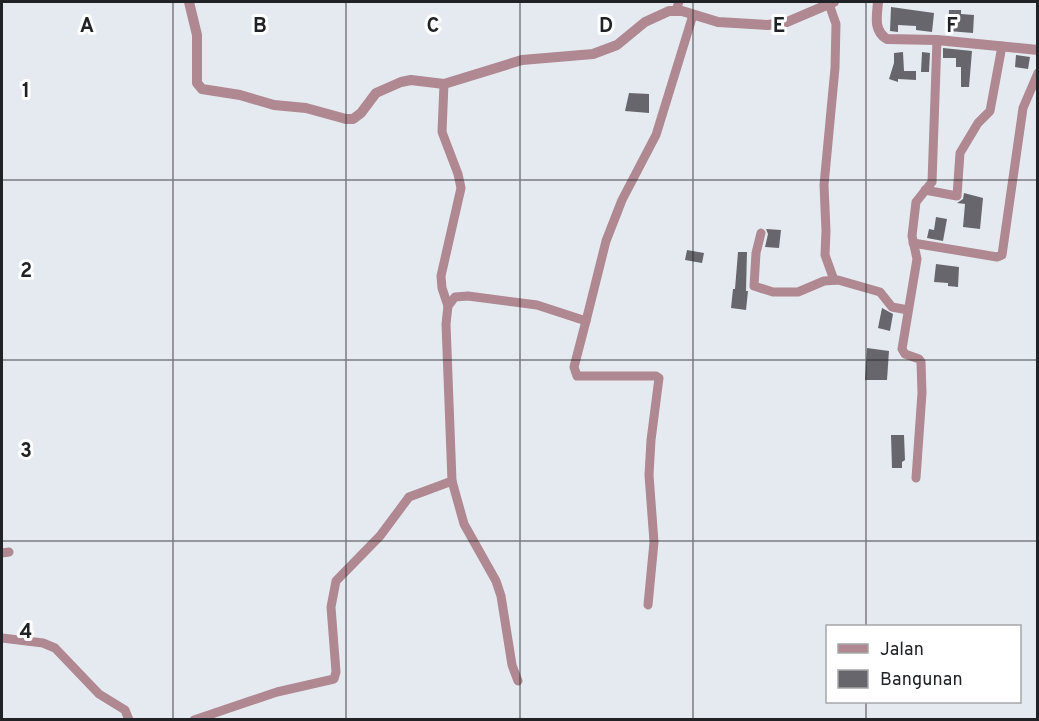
<svg xmlns="http://www.w3.org/2000/svg" width="1039" height="721" font-family="Overpass,sans-serif">
<rect width="100%" height="100%" fill="#e5eaf1"/>
<!-- building -->
<g fill="#67666d">
<path d="M891,7l43,6 -2,19 -16,-2v-4l-18,-1v7l-8,-1z"/>
<path d="M949,10h12v4l13,1 -1,18 -25,-2z"/>
<path d="M943,48l29,3 -3,36h-8v-20h-5v-9h-13z"/>
<path d="M903,52l1,19h12v9l-18,-1v3l-9,-3 5,-16v-10z"/>
<path d="M922,52l8,1 -1,19h-8z"/>
<path d="M1016,55l14,2 -2,12 -13,-2z"/>
<path d="M629,93l20,1v19l-24,-2z"/>
<path d="M964,193l19,5 -3,31 -17,-2 2,-23 -8,-1 6,-4z"/>
<path d="M936,217l11,2 -4,22 -16,-3 2,-9 5,1z"/>
<path d="M766,229l15,1 -2,18 -14,-1 3,-13z"/>
<path d="M687,250l17,3 -2,10 -17,-3z"/>
<path d="M738,252h9l-1,39h2l-2,19 -15,-2 2,-19h2z"/>
<path d="M936,264l23,3 -1,20 -10,-1v-3l-14,-1z"/>
<path d="M882,308l11,6 -3,17 -12,-3z"/>
<path d="M867,348l22,3 -2,29h-22z"/>
<path d="M891,435h13l1,25 -3,2v6h-10z"/>
</g>
<g fill="none" stroke-linecap="round" stroke-linejoin="round">
<!-- minor -->
<g stroke="#af8891" stroke-width="9">
<path d="M829,4l7,20 -1,44 -11,117 2,46 -1,24 9,25"/>
<path d="M676,10l3,-8"/>
<path d="M444,84l-2,48 16,42 3,14 -20,88 1,12 6,18"/>
<path d="M925,190l32,6 3,-43 18,-30 12,-12 12,-65"/>
<path d="M761,233l-5,20 -2,33 19,6h25l26,-11 14,-1 42,12 12,15 16,3"/>
<path d="M913,243l84,14 5,-2 21,-147 15,-35"/>
<path d="M586,321l-12,46 3,9h79l3,2 -8,62 -2,35 5,67 -6,63"/>
<path d="M916,478l6,-85 -1,-31 -2,-3 -14,-5 -3,-5 15,-90 -5,-23 4,-34 16,-20 5,-142"/>
<path d="M452,481l12,43 32,57 5,15 11,69 6,16"/>
<path d="M2,553l7,-1"/>
<path d="M2,638l41,5 12,5 44,46 26,16 4,10"/>
<path d="M194,720l83,-28 57,-13 2,-7 -5,-65 5,-26 44,-45 29,-39 43,-16 -6,-157 2,-18 7,-9 13,-1 69,9 49,16 20,-80 16,-41 34,-65 37,-120"/>
</g>
<!-- tertiary -->
<g stroke="#af8891" stroke-width="10">
<path d="M189,2l8,33v48l5,6 38,6 34,10 32,3 40,11h7l8,-6 15,-20 25,-11 10,-2 33,4 78,-24 71,-6 24,-9 28,-23 24,-11h13l36,11 50,3 19,-3 47,-20"/>
<path d="M878,2c-1,13 -5,29 9,37l50,1 101,10"/>
</g>
</g>
<!-- grid -->
<path fill="none" stroke="#202225" stroke-width="1.5" stroke-opacity="0.55" d="M173,2v718M346,2v718M520,2v718M693,2v718M866,2v624M2,180h1036M2,360h1036M2,541h1036M866,702v18"/>
<g font-size="20" text-anchor="middle" font-weight="bold" fill="#202225" stroke="#fff" stroke-width="6" stroke-linejoin="round" paint-order="stroke">
<text x="87" y="32">A</text>
<text x="260" y="32">B</text>
<text x="433" y="32">C</text>
<text x="606" y="32">D</text>
<text x="779" y="32">E</text>
<text x="952" y="32">F</text>
<text x="26" y="97">1</text>
<text x="26" y="277">2</text>
<text x="26" y="457">3</text>
<text x="26" y="638">4</text>
</g>
<!-- border -->
<rect width="1039" height="721" fill="none" stroke="#202225" stroke-width="6"/>
<!-- legend -->
<rect x="826" y="625" width="195" height="78" fill="#ffffff" stroke="#a6a7a8" stroke-width="1.5"/>
<rect x="838" y="644" width="30" height="9" fill="#af8891" stroke="#a6a7a8" stroke-width="1.5"/>
<text x="880" y="655" font-size="18" fill="#202225">Jalan</text>
<rect x="838" y="670" width="30" height="18" fill="#67666d" stroke="#a6a7a8" stroke-width="1.5"/>
<text x="880" y="685" font-size="18" fill="#202225">Bangunan</text>
</svg>
